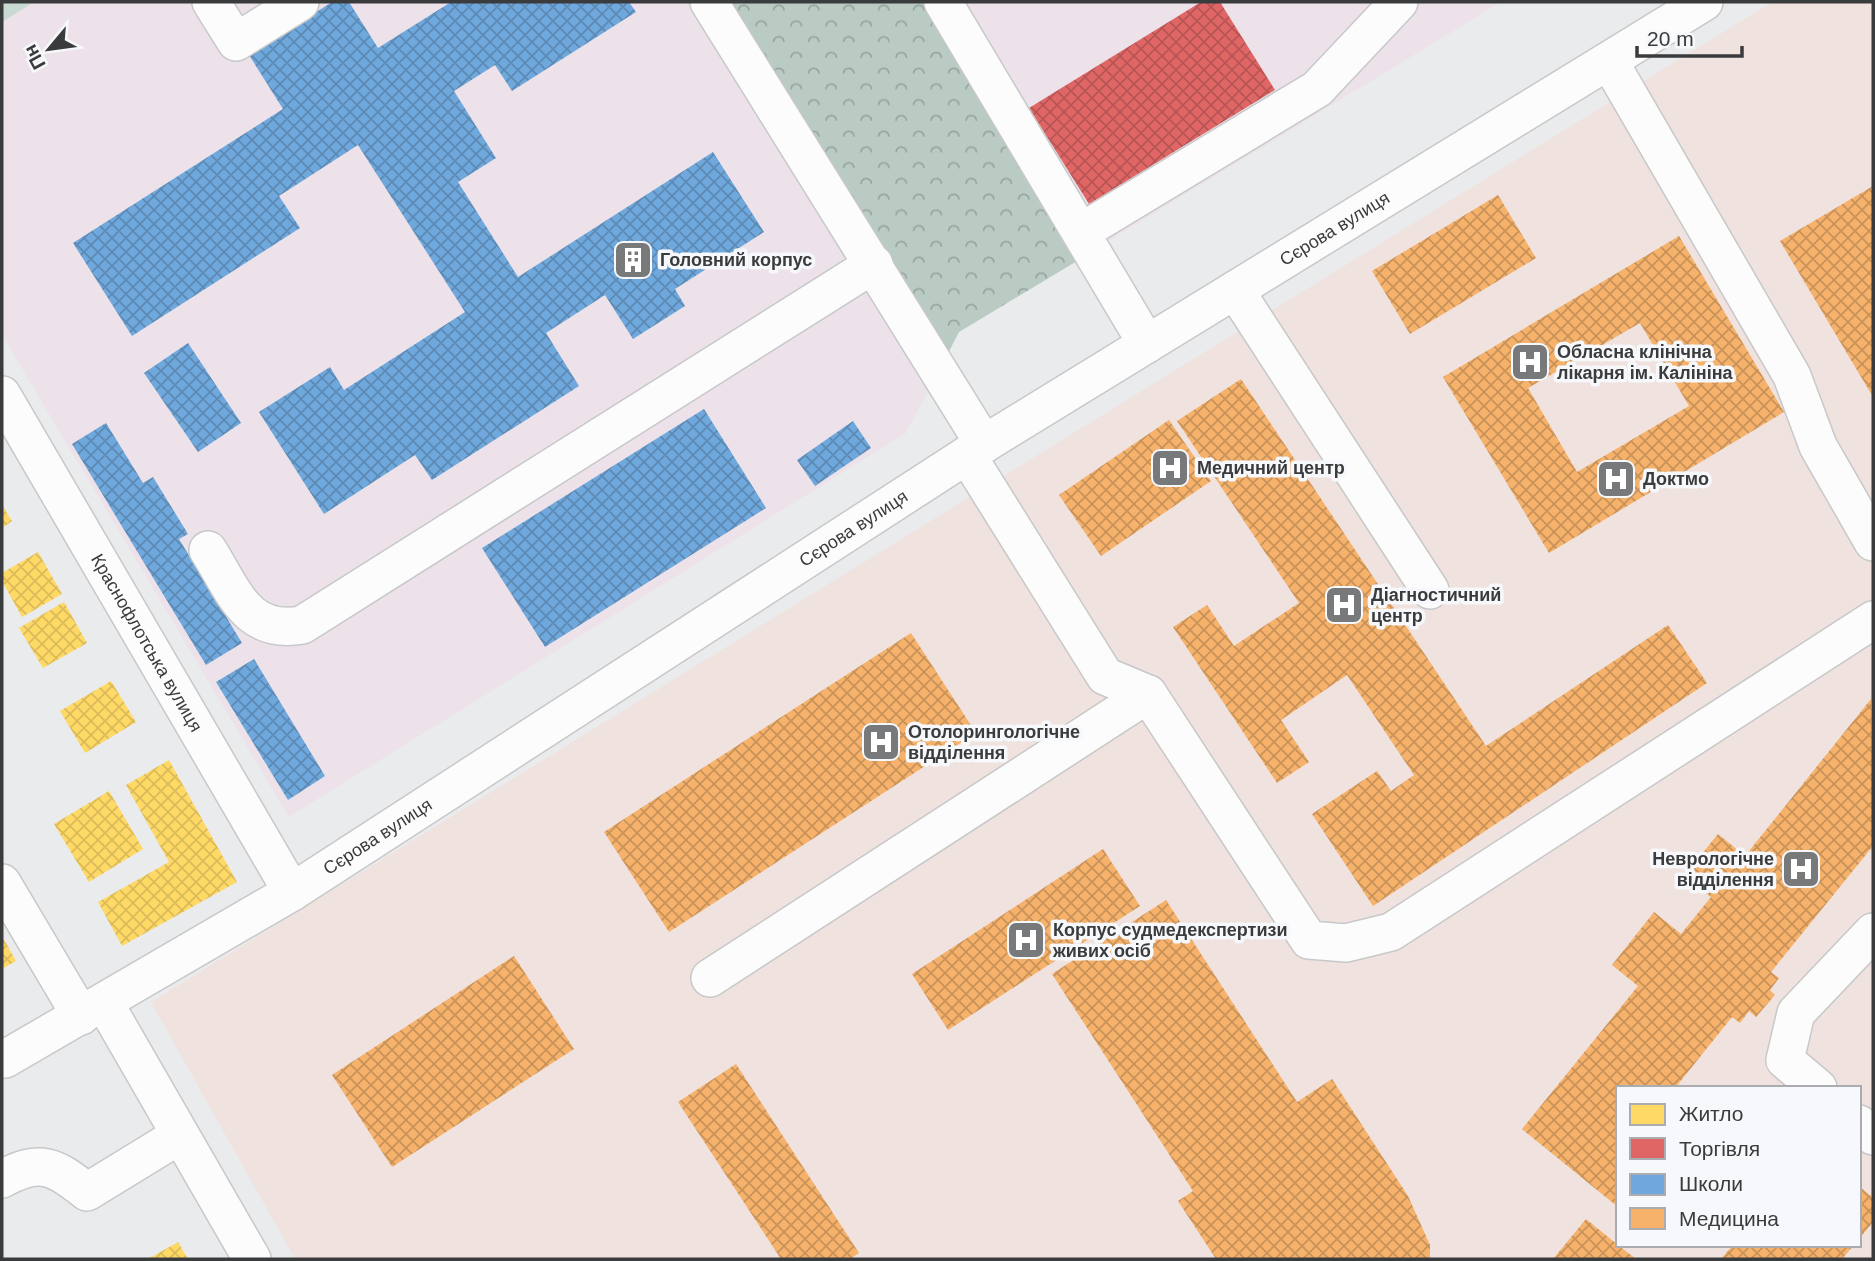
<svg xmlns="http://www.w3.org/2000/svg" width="1875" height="1261" font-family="Arial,sans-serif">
<defs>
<pattern id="forest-crowns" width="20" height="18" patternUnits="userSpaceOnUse" patternTransform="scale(1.75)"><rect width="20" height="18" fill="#b9cbc3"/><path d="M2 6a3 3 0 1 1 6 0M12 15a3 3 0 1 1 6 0" fill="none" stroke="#97a6a0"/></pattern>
<pattern id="homes-cross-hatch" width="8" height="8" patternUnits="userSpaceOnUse" patternTransform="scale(1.75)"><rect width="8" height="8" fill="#ffd966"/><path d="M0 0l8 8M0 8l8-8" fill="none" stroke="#dbbb59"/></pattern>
<pattern id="shops-cross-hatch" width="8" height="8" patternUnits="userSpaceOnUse" patternTransform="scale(1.75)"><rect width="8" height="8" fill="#e06666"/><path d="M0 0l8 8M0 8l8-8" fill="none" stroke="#b75555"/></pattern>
<pattern id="schools-cross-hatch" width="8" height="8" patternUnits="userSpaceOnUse" patternTransform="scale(1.75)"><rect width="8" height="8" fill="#6fa8dc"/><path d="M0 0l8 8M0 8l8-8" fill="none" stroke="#5c8ab4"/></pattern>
<pattern id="health-cross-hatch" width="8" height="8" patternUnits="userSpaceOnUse" patternTransform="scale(1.75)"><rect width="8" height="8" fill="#f6b26b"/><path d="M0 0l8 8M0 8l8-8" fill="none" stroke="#c89259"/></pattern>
</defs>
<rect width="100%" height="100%" fill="#eaebec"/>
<!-- education -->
<path fill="#ede2ea" d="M2,2h1499l-542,330 -53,101 -617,384 -287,-482z"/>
<!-- medical -->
<path fill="#f0e2de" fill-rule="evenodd" d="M1772,2h101v1257h-1578l-144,-257zM1618,1088h241v157h-241z"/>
<!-- forest -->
<path fill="url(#forest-crowns)" d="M725,2h205l152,256 -123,74 -14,27z"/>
<!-- pitch -->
<path fill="#c9dad2" d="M2,2h32l-32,20z"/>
<!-- homes -->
<g fill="url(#homes-cross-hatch)">
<path d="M2,505l10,16 -10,7z"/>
<path d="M38,552l24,42 -40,23 -20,-36v-8z"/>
<path d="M64,602l23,41 -44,25 -24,-40z"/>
<path d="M111,681l25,41 -51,31 -25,-42z"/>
<path d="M169,760l68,122 -115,64 -24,-44 71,-40 -43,-77z"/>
<path d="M109,791l34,58 -54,33 -35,-58z"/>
<path d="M2,936l14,25 -14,8z"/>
<path d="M178,1242l10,17h-40z"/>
</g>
<!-- shops -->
<path fill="url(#shops-cross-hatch)" d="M1201,2h19l55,88 -186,114 -60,-96z"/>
<!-- schools -->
<g fill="url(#schools-cross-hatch)">
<path d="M332,2h17l29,46 73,-46h178l7,10 -124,79 -17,-26 -41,26 42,67 -38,24 60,95 195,-125 51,80 -89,57 10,17 -52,33 -28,-44 -59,38 33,53 -147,94 -17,-25 -91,59 -65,-102 71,-45 14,23 121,-78 -107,-167 -79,51 21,32 -168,108 -59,-93 210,-134 -34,-54z"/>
<path d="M188,343l53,80 -43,29 -54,-79z"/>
<path d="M704,409l62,99 -221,139 -63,-99z"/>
<path d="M853,421l18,27 -56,38 -18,-26z"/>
<path d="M106,423l37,60 10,-6 35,57 -9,5 63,104 -36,22 -134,-221z"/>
<path d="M254,659l71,117 -37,24 -72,-118z"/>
</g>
<!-- health -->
<g fill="url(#health-cross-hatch)" fill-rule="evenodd">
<path d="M1873,186v211l-93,-156z"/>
<path d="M1498,195l38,63 -126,76 -38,-63z"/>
<path d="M1679,236l105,176 -235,141 -106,-176zM1640,323l49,83 -112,66 -49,-84z"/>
<path d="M1241,379l245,367 182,-121 39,58 -334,223 -61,-92 65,-43 14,20 23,-16 -67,-100 -66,45 28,42 -32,21 -104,-156 34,-22 27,41 65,-43 -122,-182z"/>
<path d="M1169,420l42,61 -110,75 -42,-61z"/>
<path d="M911,633l65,100 -307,199 -65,-100z"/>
<path d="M1871,699l2,147 -102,126 8,6 -9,12 5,5 -19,22 -7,-6 -9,12 -8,-6 -57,71h-57v119l-96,-78 116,-143 -26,-21 42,-53 27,22 30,-37 -27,-21 34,-42 27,22z"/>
<path d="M1103,849l37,57 -192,124 -36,-56z"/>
<path d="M1166,900l131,202 35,-23 76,117 22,49v14h-214l-38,-58 15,-10 -141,-217z"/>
<path d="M514,956l60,93 -182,118 -60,-92z"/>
<path d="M736,1064l123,189 -9,6h-69l-103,-157z"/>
<path d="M1859,1186l14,12v24l-14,17z"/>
<path d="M1586,1219l32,26 18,14h-83z"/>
<path d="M1733,1245h121l-12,14h-121z"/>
</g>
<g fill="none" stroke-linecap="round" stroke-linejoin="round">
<defs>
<g id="minor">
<path d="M211,2l25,40 64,-40"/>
<path d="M709,2l275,442"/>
<path d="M943,2l204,342"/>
<path d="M1609,61l183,315 26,70 55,96"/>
<path d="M1081,232l236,-143 82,-87"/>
<path d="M1235,290l195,300"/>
<path id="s1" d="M2,395l290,497"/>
<path d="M967,455l138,221 43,18 161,246 37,3 45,-11 482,-312"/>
<path d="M208,550c26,41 38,85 94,75l572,-361"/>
<path d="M2,883l79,133"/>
<path d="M710,978l438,-284"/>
<path d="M105,1004l147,255"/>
<path id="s2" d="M5,1059l287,-167 692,-448 720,-442"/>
<path d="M1818,1088l-33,-28 11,-47 77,-81"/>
<path d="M1859,1124l14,12"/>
<path d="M2,1179c38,-21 53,-13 85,13l93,-57"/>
</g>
</defs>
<!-- minor casing -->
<use href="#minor" stroke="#c7c8c9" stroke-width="40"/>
<!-- minor -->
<use href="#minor" stroke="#fcfcfc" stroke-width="37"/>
</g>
<!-- icons -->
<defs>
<symbol id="building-square" viewBox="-11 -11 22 22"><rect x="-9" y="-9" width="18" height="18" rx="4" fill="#78797a" stroke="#f6f8fb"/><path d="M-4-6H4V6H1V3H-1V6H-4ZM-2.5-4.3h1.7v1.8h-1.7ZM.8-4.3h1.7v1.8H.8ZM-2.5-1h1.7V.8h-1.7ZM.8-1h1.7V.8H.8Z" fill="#fff"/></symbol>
<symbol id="hospital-square" viewBox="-11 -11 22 22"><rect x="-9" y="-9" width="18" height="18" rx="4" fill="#78797a" stroke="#f6f8fb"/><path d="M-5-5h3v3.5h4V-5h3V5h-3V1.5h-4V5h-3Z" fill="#fff"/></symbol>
</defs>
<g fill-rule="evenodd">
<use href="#building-square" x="611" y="238" width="44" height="44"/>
<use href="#hospital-square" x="1508" y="340" width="44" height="44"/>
<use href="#hospital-square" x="1148" y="446" width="44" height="44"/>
<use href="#hospital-square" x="1594" y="457" width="44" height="44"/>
<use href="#hospital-square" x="1322" y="583" width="44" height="44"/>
<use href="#hospital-square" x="859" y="720" width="44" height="44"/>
<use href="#hospital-square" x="1779" y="847" width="44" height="44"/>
<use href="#hospital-square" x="1004" y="918" width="44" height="44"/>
</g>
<g text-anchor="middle" stroke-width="7" stroke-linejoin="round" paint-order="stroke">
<!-- street labels -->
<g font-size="18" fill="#3a3b3c" stroke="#f6f8fb">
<text dy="6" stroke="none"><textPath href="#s2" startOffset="1568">Сєрова вулиця</textPath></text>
<text dy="6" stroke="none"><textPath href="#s2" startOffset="1001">Сєрова вулиця</textPath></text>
<text dy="6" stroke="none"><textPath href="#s1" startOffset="287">Краснофлотська вулиця</textPath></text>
<text dy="6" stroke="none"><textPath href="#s2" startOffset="434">Сєрова вулиця</textPath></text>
</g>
<!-- poi labels -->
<g font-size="18" font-weight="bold" fill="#3a3b3c" stroke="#f6f8fb" text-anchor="start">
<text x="660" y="266">Головний корпус</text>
<text x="1557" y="358">Обласна клінічна<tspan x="1557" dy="21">лікарня ім. Калініна</tspan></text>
<text x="1197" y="474">Медичний центр</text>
<text x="1643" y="485">Доктмо</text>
<text x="1371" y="601">Діагностичний<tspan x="1371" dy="21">центр</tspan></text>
<text x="908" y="738">Отолорингологічне<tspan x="908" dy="21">відділення</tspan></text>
<text x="1774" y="865" text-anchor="end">Неврологічне<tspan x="1774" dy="21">відділення</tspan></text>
<text x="1053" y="936">Корпус судмедекспертизи<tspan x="1053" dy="21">живих осіб</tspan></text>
</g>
</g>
<!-- border -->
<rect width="1875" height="1261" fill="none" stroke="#3a3b3c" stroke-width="7"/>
<!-- legend -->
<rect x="1616" y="1086" width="245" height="161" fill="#f6f8fb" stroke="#abacaf" stroke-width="2"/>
<rect x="1630" y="1104" width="35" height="21" fill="#ffd966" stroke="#abacaf" stroke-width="2"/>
<text x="1679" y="1121" font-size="21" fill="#3a3b3c">Житло</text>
<rect x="1630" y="1138" width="35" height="21" fill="#e06666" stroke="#abacaf" stroke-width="2"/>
<text x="1679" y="1156" font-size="21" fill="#3a3b3c">Торгівля</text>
<rect x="1630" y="1174" width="35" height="21" fill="#6fa8dc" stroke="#abacaf" stroke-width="2"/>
<text x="1679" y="1191" font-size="21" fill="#3a3b3c">Школи</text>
<rect x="1630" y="1208" width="35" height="21" fill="#f6b26b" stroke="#abacaf" stroke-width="2"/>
<text x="1679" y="1226" font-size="21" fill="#3a3b3c">Медицина</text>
<!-- north arrow -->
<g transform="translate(49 49) rotate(241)" stroke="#f6f8fb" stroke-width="5" paint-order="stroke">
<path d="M0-5L12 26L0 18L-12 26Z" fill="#3a3b3c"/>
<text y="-10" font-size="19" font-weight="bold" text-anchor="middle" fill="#3a3b3c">Пн</text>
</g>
<!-- scale -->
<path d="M1637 46v10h105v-10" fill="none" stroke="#3a3b3c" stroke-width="3.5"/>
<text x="1647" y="46" font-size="21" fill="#3a3b3c" stroke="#f6f8fb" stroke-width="5" paint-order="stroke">20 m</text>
</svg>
